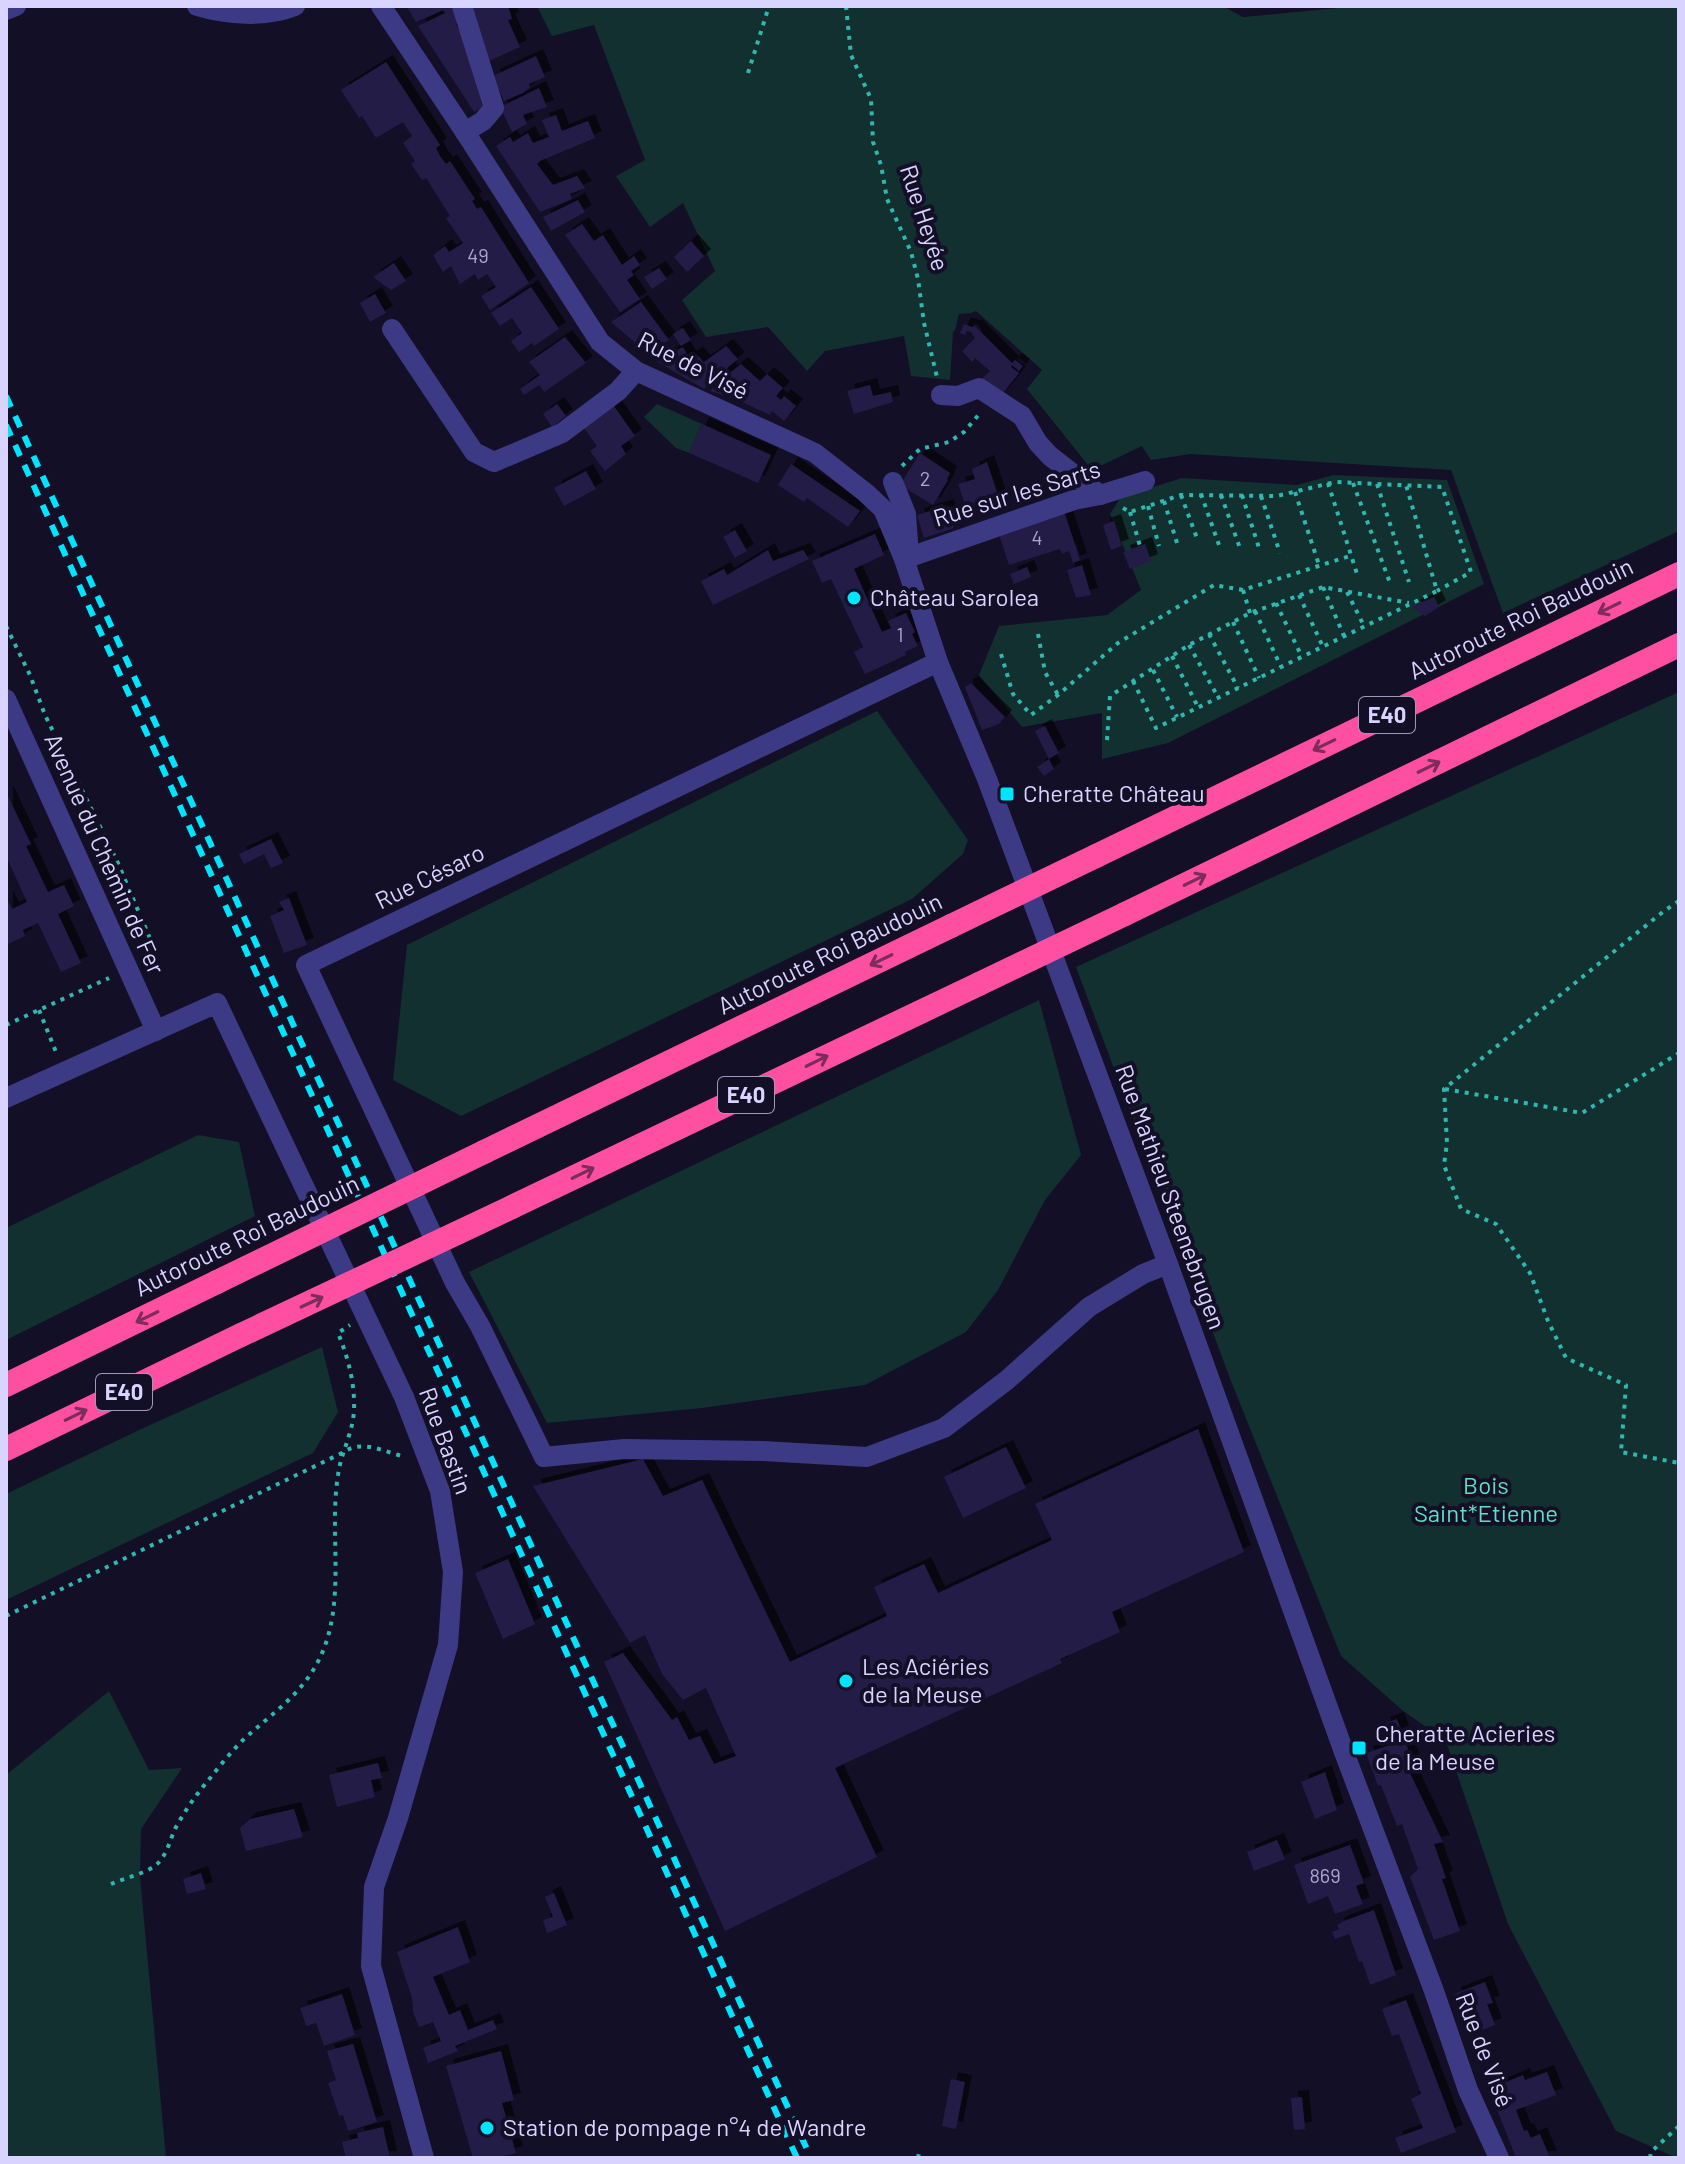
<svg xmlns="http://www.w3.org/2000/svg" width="1685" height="2164" font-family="Barlow,sans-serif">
<defs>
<filter id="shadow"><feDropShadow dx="7" dy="-7" stdDeviation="0" flood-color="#0009"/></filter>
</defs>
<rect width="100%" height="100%" fill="#130f26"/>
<!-- green -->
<g fill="#12302f">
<path d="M537,6h686l20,11 116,-11h320v525l-176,82 -52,-143 -261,-16 -39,6 -9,-14 -50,24 -65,-81 15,-19 -66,-59 -5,2 -12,1 -4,16 -2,2 -3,48 -39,-4 -7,-40 -79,15 -18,20 -39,-44 -62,10 -24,-37 33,-29 -32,-68 -33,24 -34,-51 29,-16 -51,-135 -42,11z"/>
<path d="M657,404l45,20 -13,29 -13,-5 -32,-31z"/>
<path d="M1333,475l114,5 37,104 -316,159 -66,16v-46l-80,14 -43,-52 20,-49 108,-11 34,-25 -31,-76 11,-17 61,-19 115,7z"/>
<path d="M1679,692v1466h-2l-61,-27 -108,-207 -60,-177 -22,-20 -24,-17 -61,-54 -110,-275 -155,-414z"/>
<path d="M877,711l91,129 -5,14 -51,45 -451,217 -68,-36 14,-135z"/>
<path d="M1039,1000l42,155 -36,45 -47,90 -32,42 -101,53 -163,23 -155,15 -78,-151z"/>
<path d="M198,1135l41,7 16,74 -249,124v-112z"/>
<path d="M322,1347l16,65 -25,41 -307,147v-106l133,-64z"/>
<path d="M109,1691l40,79 33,-2 -41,61 -1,48 26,281h-160v-383z"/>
</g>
<!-- building -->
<g fill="#241b47" filter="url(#shadow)">
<path d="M406,6h51l3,15 -4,3 8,15 19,69 -9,4 -56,-86 27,-13 -2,-3 -27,12z"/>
<path d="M467,6h41l4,13 -4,1 12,27 -33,15z"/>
<path d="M536,56l9,21 -16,7 1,4 -7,5 -19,8 -11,-25z"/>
<path d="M386,62l54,83 -4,3 4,8 6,8 4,-3 25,38 -3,2 5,8 4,-2 48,76 -39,27 -9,-14 15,-9 -9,-13 -9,6 -3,-6 -15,10 -9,-18 -8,6 -10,-17 12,-9 4,6 14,-9 -17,-25 4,-2 -24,-38 -4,2 -11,-16 4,-3 -12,-18 9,-7 -9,-14 -27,16 -14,-22 -3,2 -18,-28z"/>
<path d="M539,88l8,19 -24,8 4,9 -15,8 -12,-25z"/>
<path d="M556,115l6,16 26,-10 7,17 -55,23 -3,3 16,21 24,-9 8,12 -15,6 2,5 -32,13 -44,-66 14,-9 3,5 15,-9 5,10 16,-6 -7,-17z"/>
<path d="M578,200l7,12 -34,19 -8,-14z"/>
<path d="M582,224l12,17 9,-6 19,30 12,-9 6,9 -9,6 3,4 -7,5 13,19 -20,13 -55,-77z"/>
<path d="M691,241l13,15 -17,16 -13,-15z"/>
<path d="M394,263l12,18 -15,9 -18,-13z"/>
<path d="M659,268l8,11 -15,10 -8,-12z"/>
<path d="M531,287l28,42 -25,17 -2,-3 -13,9 -8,-11 11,-8 -10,-15 -12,8 -9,-13z"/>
<path d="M375,294l11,19 -16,9 -10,-19z"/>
<path d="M641,302l28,38 -21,14 -37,-32z"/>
<path d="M964,324l8,3 3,-1 37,37 3,-3 8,6 -4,5 -7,-6 -1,2 8,6 -19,24 -21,-16 11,-10 -15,-13 -3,4 -10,-11 13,-13 -4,-6 -4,-1 -2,4 -5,-2z"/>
<path d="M683,328l8,12 -10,6 -8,-12z"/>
<path d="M565,337l21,26 -42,29 -5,-7 -15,10 -4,-6 20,-14 -11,-13z"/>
<path d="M726,346l12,13 -11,9 4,4 10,-8 19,17 7,-7 16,14 -7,8 5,4 3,-4 12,10 -12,15 -12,-10 -2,4 -30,-14 -30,-10 7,-7 -4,-4 -9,9 -48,-28 27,-14 6,11 7,-4 8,8z"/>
<path d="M870,385l3,11 18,-4 2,10 -39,12 -7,-23z"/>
<path d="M557,404l9,12 -14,11 -9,-13z"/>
<path d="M614,406l21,30 -14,10 5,8 -21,17 -15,-20 7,-5 -14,-19z"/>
<path d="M702,424l69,31 -13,28 -69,-30z"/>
<path d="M920,453l30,20 -3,6 1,1 -15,25 -33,-20z"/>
<path d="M987,462l12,36 -33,10 -8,-24 17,-5 -3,-10z"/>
<path d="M791,464l69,47 -12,16 -41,-29 -3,4 -26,-17z"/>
<path d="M586,471l10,18 -32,17 -10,-18z"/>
<path d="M947,506l7,22 -30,10 -7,-23z"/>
<path d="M1064,511l16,49 -7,3 -4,-12 -7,3 -2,-5 -51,16 -11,-33z"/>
<path d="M1114,521l8,25 -11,4 -8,-25z"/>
<path d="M735,530l12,21 -12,7 -12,-21z"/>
<path d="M875,534l9,21 -30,14 28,63 9,-4 -3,-7 18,-8 9,19 -3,2 6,12 -13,6 1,3 -41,19 -11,-22 9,-5 -32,-68 -9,4 -10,-22z"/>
<path d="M1145,544l6,17 -21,8 -7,-17z"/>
<path d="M768,550l5,11 30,-11 6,9 -96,46 -12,-24 23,-12 3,6z"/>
<path d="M1082,565l9,30 -15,3 -9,-28z"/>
<path d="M1027,567l4,10 -17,7 -4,-10z"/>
<path d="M1434,597l5,10 -14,9 -13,-9z"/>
<path d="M971,683l34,34 -6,7 -17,6 -17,-43z"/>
<path d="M1045,726l14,27 -10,6 5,10 -10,7 -7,-9 12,-8 -14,-28z"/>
<path d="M6,792l25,52 -5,2 22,46 16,-7 10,21 -16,8 23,49 -20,9 -23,-49 -15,7 2,6 -19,9v-48l6,12 15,-7 -21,-46z"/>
<path d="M271,839l12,24 -12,5 -7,-14 -20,10 -5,-10z"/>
<path d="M289,898l18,47 -23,8 -14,-37 14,-6 -5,-8z"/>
<path d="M1198,1429l46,123 -132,60 8,20 -60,27 2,4 -227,105 42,89 -152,74 -121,-269 19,-9 49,67 5,-3 12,23 11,-4 14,28 22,-8 -30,-68 -23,12 -21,-26 -17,-39 -15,8 -97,-157 110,-27 20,37 39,-16 88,182 97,-46 -13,-29 50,-23 14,29 114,-53 -17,-36z"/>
<path d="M1006,1447l20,41 -63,30 -19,-41z"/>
<path d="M508,1559l27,65 -32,15 -28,-66z"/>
<path d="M1397,1719l19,52 -6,2 33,69 -9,2 12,34 -4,1 18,52 -26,9 -24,-63 8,-8 -16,-45 -5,2 -16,-41 -3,1 -12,-33 24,-8 -7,-21z"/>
<path d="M378,1763l4,15 -11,2 4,17 -38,10 -8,-32z"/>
<path d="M1325,1772l12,38 -22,9 -14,-37z"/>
<path d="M294,1809l9,28 -57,14 -6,-23 10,-9z"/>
<path d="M1277,1840l8,19 -31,12 -7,-19z"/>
<path d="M1350,1845l14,38 -8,3 7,18 -28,10 -7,-18 -20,8 -14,-39z"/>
<path d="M201,1873l5,16 -19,5 -4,-15z"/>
<path d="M554,1893l13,32 -20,8 -4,-13 10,-3 -8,-20z"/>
<path d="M1374,1910l22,65 -26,10 -8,-24 -3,1 -10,-28 -14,5 -3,-7 7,-3 -2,-4 7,-4z"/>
<path d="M458,1927l12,35 -37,15 16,38 11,-5 8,20 25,-10 4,9 -42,17 3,5 -30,12 -5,-15 18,-7 -8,-19 -14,5 -6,-15 -1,-14 -15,-46z"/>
<path d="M1485,1982l8,21 -6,1 8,21 -26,10 -15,-41z"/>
<path d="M342,1994l13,41 -31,11 -8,-23 -10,3 -6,-18z"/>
<path d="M1406,2000l50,132 -55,21 -6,-15 28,-10 -12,-29 10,-5 -22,-60 -7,2 -10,-27z"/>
<path d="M353,2044l24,78 -29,9 -5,-16 -4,1 -11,-33 8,-3 -9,-29z"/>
<path d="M501,2051l13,49 -12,3 14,50 -20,5h-23l-27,-92z"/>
<path d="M1547,2072l9,23 -40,15 8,21 3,-1 4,8 9,-4 10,24h-34l-27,-69 34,-14 2,5z"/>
<path d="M951,2079l14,3 -9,47 -14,-3z"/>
<path d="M1302,2097l3,32 -11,1 -3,-32z"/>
<path d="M383,2127l7,31h-44l-4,-16 16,-4 -1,-5z"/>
</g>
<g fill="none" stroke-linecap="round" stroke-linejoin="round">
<!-- path -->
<g stroke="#2fb8b0" stroke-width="4" stroke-dasharray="4 6" stroke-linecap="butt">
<path d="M846,6l5,49 20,44 2,43 8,23 6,34 24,53 7,27 6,44 13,54"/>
<path d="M748,73l21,-67"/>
<path d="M902,466l18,-17 29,-7 15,-10 17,-20"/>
<path d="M1328,483l30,94"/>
<path d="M1353,483l37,100"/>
<path d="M1377,484l32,98"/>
<path d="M1295,492l24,73"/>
<path d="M1201,494l18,51"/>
<path d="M1181,495l17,46"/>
<path d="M1221,495l20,56"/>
<path d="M1242,495l18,56"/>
<path d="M1261,496l19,57"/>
<path d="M1164,501l13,42"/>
<path d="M1148,506l11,40"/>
<path d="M1123,508l7,4 51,-17 96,1 58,-14 107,5 29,85 -34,19"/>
<path d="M1130,512l10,34"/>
<path d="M1323,587l21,49"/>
<path d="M1243,590l7,23"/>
<path d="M1347,592l17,34"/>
<path d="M1299,595l24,52"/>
<path d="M1276,603l26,54"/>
<path d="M1255,611l26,56"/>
<path d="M1233,622l26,56"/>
<path d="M6,626l24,49 15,40 72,146 32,75 7,24 -4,11"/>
<path d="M1038,634l7,38 13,23"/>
<path d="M1209,634l29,54"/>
<path d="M1189,645l29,52"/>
<path d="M1001,654l12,40 18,21 27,-20 60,-52 96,-58 29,5 107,-34"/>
<path d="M1172,656l26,51"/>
<path d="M1153,670l24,47"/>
<path d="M1133,681l23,47 281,-137 -31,-106"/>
<path d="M1107,740l3,-44 79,-51 61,-32 73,-26 86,16"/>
<path d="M1679,901l-15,10 -220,178 3,54 -3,22 17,44 35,15 34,49 18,48 18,37 60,27 -5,67 58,11"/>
<path d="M39,1010l17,42"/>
<path d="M6,1025l103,-47"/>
<path d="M1445,1089l137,24 97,-60"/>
<path d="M6,1616l338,-164c18,-13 41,0 61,5"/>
<path d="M111,1884c14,-6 33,-10 45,-19 11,-9 14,-26 20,-38 9,-16 19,-31 31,-45 11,-14 23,-29 36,-42 26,-24 54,-42 72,-73 34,-58 13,-130 23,-192 3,-23 15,-42 16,-65 1,-27 -6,-53 -16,-77l12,-8"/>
<path d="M918,2158l1,-6"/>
<path d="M1650,2158l1,-6 28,-26"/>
</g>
<!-- minor -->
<g stroke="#3d3a85" stroke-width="20">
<path d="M197,6c30,9 68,12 98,0"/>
<path d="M381,6l84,126 135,210 36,29 179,82 51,40 17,16 21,50 34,103 49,117 181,485 176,488 90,239 34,99 31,68"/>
<path d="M462,6l32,102 -11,13 -18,11"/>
<path d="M6,10l10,-4"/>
<path d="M392,329l82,123 20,10 68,-29 56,-42 18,-20"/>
<path d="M941,395l17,1 21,-8 43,28 16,27 12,13 50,39"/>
<path d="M893,482l13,32 3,42"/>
<path d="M904,559l170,-59 26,-5 45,-14"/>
<path d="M938,662l-632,303 149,318 25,43 64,131 80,-8 139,2 104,6 77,-29 63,-48 82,-73 54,-33 25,-10"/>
<path d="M6,699l150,332"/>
<path d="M6,1098l211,-95 187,394 36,94 13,81 -5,73 -50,173 -24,69 -3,79 53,192"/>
</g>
<!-- highway -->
<g stroke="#ff4fa3" stroke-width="24">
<path d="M1096,856l583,-282"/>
<path d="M1125,914l554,-269"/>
<path d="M484,1152l467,-226"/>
<path d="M512,1207l467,-223"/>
<path d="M6,1385l211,-103"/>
<path d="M6,1449l235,-114"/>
</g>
<!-- rail -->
<g stroke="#00e5ff" stroke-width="6" stroke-dasharray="12 10" stroke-linecap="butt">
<path d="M6,396l805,1762"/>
<path d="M6,425l791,1733"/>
</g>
<!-- highway-bridge -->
<g stroke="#ff4fa3" stroke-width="24">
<path d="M951,926l145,-70"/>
<path d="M979,984l146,-70"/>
<path d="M217,1282l267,-130"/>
<path d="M241,1335l271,-128"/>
</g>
</g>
<!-- one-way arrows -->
<defs><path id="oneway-shaft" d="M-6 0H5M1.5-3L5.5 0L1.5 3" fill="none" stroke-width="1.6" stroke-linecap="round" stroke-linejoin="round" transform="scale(2)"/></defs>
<g stroke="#7d2c5e">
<use href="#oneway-shaft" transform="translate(1609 608) rotate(154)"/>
<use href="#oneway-shaft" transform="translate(1324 745) rotate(154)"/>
<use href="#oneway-shaft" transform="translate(1429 767) rotate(-26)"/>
<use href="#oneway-shaft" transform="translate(1195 880) rotate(-26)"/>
<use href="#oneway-shaft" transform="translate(881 960) rotate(154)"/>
<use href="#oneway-shaft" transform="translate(817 1061) rotate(-26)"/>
<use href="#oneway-shaft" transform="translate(583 1173) rotate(-26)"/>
<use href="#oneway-shaft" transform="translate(312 1302) rotate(-25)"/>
<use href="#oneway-shaft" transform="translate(147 1317) rotate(154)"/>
<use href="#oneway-shaft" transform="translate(76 1415) rotate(-26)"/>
</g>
<!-- markers -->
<g fill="#00e5ff" stroke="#130f26" stroke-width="3">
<circle cx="854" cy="598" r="8"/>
<rect x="999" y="786" width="16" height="16" rx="4"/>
<circle cx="846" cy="1681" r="8"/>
<rect x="1351" y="1740" width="16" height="16" rx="4"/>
<circle cx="487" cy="2128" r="8"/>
</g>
<g text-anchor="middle" stroke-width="8" stroke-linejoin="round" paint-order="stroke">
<!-- number labels -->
<g font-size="20" fill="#aca6d1">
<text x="478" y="263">49</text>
<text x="925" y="486">2</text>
<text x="1037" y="545">4</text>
<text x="900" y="642">1</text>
<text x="1325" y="1883">869</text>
</g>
<!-- shield labels -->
<g fill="#130f26" stroke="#9e99be" stroke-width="2">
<rect x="1359" y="697" width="56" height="36" rx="6"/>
<rect x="718" y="1077" width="56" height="36" rx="6"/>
<rect x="96" y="1374" width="56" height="36" rx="6"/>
</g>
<g font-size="22" font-weight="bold" fill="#d9d4ff">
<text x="1387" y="723">E40</text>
<text x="746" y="1103">E40</text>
<text x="124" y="1400">E40</text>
</g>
<!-- street labels -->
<g font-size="24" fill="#d9d4ff" stroke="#130f26">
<text transform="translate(924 218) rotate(72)" y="8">Rue Heyée</text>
<text transform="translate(693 366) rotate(27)" y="8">Rue de Visé</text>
<text transform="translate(1017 494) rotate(-17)" y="8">Rue sur les Sarts</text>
<text transform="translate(1521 619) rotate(-26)" y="8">Autoroute Roi Baudouin</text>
<text transform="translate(104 854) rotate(66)" y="8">Avenue du Chemin de Fer</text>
<text transform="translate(430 877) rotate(-26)" y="8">Rue Césaro</text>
<text transform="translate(830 954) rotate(-26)" y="8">Autoroute Roi Baudouin</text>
<text transform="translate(1170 1197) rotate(70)" y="8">Rue Mathieu Steenebrugen</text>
<text transform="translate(247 1236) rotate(-26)" y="8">Autoroute Roi Baudouin</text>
<text transform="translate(445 1441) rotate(70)" y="8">Rue Bastin</text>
<text transform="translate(1484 2050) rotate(69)" y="8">Rue de Visé</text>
</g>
<!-- poi labels -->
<g font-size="24" fill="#d9d4ff" stroke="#130f26" text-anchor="start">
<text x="870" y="606">Château Sarolea</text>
<text x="1023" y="802">Cheratte Château</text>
<text x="862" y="1675">Les Aciéries<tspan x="862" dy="28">de la Meuse</tspan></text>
<text x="1375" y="1742">Cheratte Acieries<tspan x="1375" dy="28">de la Meuse</tspan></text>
<text x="503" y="2136">Station de pompage n°4 de Wandre</text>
</g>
<!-- park labels -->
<g font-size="24" fill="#5fe0c0" stroke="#130f26">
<text x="1486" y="1494">Bois<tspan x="1486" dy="28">Saint*Etienne</tspan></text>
</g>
</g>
<!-- border -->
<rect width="1685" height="2164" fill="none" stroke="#d9d4ff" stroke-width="16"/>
</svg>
